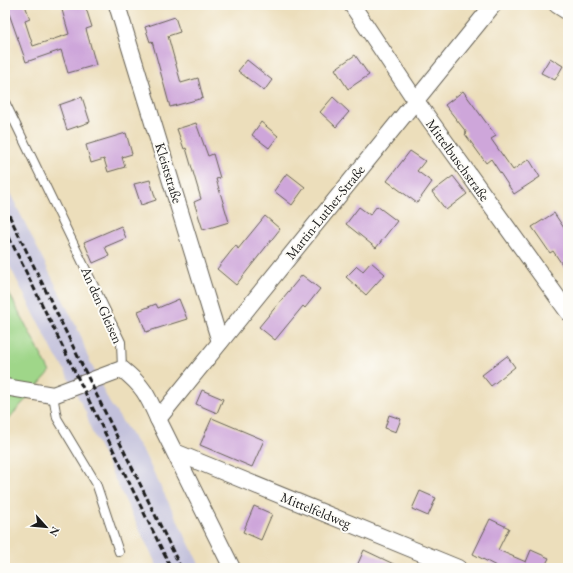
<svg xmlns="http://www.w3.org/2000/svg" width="573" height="573" font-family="'EB Garamond',serif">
<rect width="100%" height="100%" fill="#fdfcf7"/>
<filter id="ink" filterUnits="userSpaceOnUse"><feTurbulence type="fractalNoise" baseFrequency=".025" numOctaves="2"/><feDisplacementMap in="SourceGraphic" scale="8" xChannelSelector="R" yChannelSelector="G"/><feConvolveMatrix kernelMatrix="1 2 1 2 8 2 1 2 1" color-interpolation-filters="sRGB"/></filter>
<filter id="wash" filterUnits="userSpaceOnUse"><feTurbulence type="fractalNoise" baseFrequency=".012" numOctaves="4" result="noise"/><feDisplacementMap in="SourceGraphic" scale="16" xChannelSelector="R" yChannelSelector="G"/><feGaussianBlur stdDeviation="0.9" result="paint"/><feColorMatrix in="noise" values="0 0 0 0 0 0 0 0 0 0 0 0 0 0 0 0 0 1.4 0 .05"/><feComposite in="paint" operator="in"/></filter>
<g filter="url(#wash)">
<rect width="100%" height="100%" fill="#ecdebb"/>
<!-- industrial -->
<path fill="#c3c1db" d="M5,183l76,153 6,19 22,47 35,51 57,115h-43l-67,-138 -5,-17 -23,-46 -8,-12 -50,-98z"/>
<!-- green -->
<path fill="#9fd689" stroke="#5e7952" d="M5,285l45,87 -45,51z"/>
<g id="blocks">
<!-- building -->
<g fill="#cea6da">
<path d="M6,5h19l5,14 -5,2 8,25 36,-12 -7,-24 15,-5h8l7,22 -6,2 10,36 -28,8 -7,-23 -35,12z"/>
<path d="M175,17l5,15 -12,4 13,47 17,-5 5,20 -33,9 -18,-66 -2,1 -5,-15z"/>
<path d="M355,55l14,20 -21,14 -13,-20z"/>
<path d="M550,58l13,8 -8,14 -14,-7z"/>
<path d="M247,60l25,20 -8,11 -26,-20z"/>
<path d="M463,91l33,45 -5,3 22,31 16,-11 11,18 -26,17 -23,-35 -5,4 -21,-29 2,-1 -22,-28z"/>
<path d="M82,97l8,25 -23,8 -8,-25z"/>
<path d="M333,97l16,15 -13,15 -16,-15z"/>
<path d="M261,122l17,14 -9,12 -17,-13z"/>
<path d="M196,123l12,33 5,-2 7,24 -4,1 13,43 -26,8 -9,-28 7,-3 -15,-51 -2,1 -7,-20z"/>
<path d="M126,133l6,21 -10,3 3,10 -17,5 -4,-13 -13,4 -5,-18z"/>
<path d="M410,151l15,10 -8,10 15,11 -15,21 -30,-22z"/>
<path d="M287,173l18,14 -13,18 -18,-14z"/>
<path d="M453,176l14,18 -21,16 -14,-18z"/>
<path d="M150,180l6,20 -15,5 -7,-21z"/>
<path d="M377,206l20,15 -21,27 -30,-24 13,-17 11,8z"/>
<path d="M554,213l14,21v39l-15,-22 -3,2 -18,-26z"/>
<path d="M265,216l15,13 -44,56 -19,-16 19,-24 2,4z"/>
<path d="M121,226l5,12 -21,9 4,9 -16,7 -9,-21z"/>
<path d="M371,262l14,12 -19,21 -20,-18 11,-11 6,5z"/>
<path d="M302,275l18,14 -15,19 -2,-2 -28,34 -16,-13z"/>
<path d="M179,299l8,20 -41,13 -8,-21 18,-7 2,4z"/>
<path d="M507,356l8,11 -24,19 -9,-11z"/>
<path d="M202,390l21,9 -6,14 -21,-9z"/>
<path d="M389,415l12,4 -5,13 -11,-4z"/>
<path d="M212,418l52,22 -12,27 -52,-22z"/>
<path d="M420,491l16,7 -8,18 -16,-7z"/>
<path d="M254,506l18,8 -11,26 -18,-8z"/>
<path d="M490,519l19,9 -11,22 28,12 5,-12 18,8 -5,10h-44l-27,-14z"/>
<path d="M364,550l38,18h-46z"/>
</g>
</g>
</g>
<g filter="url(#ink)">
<use href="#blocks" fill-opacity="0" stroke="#656054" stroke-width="1"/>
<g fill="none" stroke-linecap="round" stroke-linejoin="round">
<defs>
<g id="service">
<path d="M5,102l116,240 1,27"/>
<path d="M53,395l4,23 39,65 23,69"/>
</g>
<g id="minor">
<path d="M117,5l103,337"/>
<path d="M352,5l64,96 152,211"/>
<path d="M557,5l11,7"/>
<path d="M5,387l48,8 69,-26c21,17 25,25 36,50l74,149"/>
<path d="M158,419l335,-414"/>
<path d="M175,452l283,116"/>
</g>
</defs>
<!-- service casing -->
<use href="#service" stroke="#656054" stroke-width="10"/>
<!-- minor casing -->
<use href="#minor" stroke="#656054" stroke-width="18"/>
<!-- service -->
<use href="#service" stroke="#fff" stroke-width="8"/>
<!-- minor -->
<use href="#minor" stroke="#fff" stroke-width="16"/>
<!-- rail -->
<g stroke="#1c1c1c" stroke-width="3" stroke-dasharray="6 3" stroke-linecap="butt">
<path d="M5,207l176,361"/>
<path d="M5,229l166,339"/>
</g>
</g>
</g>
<g text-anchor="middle" stroke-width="4" stroke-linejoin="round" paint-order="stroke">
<!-- street labels -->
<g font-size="14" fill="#1c1c1c" stroke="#fdfcf7">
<text transform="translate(458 160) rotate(54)" y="5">Mittelbuschstraße</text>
<text transform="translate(169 173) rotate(73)" y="5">Kleiststraße</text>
<text transform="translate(325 212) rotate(-51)" y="5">Martin-Luther-Straße</text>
<text transform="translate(102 305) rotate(66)" y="5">An den Gleisen</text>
<text transform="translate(316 510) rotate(22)" y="5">Mittelfeldweg</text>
</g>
</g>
<!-- margin -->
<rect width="573" height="573" fill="none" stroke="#fdfcf7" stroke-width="20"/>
<!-- north arrow -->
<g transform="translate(46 527) rotate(117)" stroke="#fdfcf7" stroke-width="3" paint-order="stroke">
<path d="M0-3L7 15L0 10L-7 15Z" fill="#1c1c1c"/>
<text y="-6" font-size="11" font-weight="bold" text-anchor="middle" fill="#1c1c1c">N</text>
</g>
</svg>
